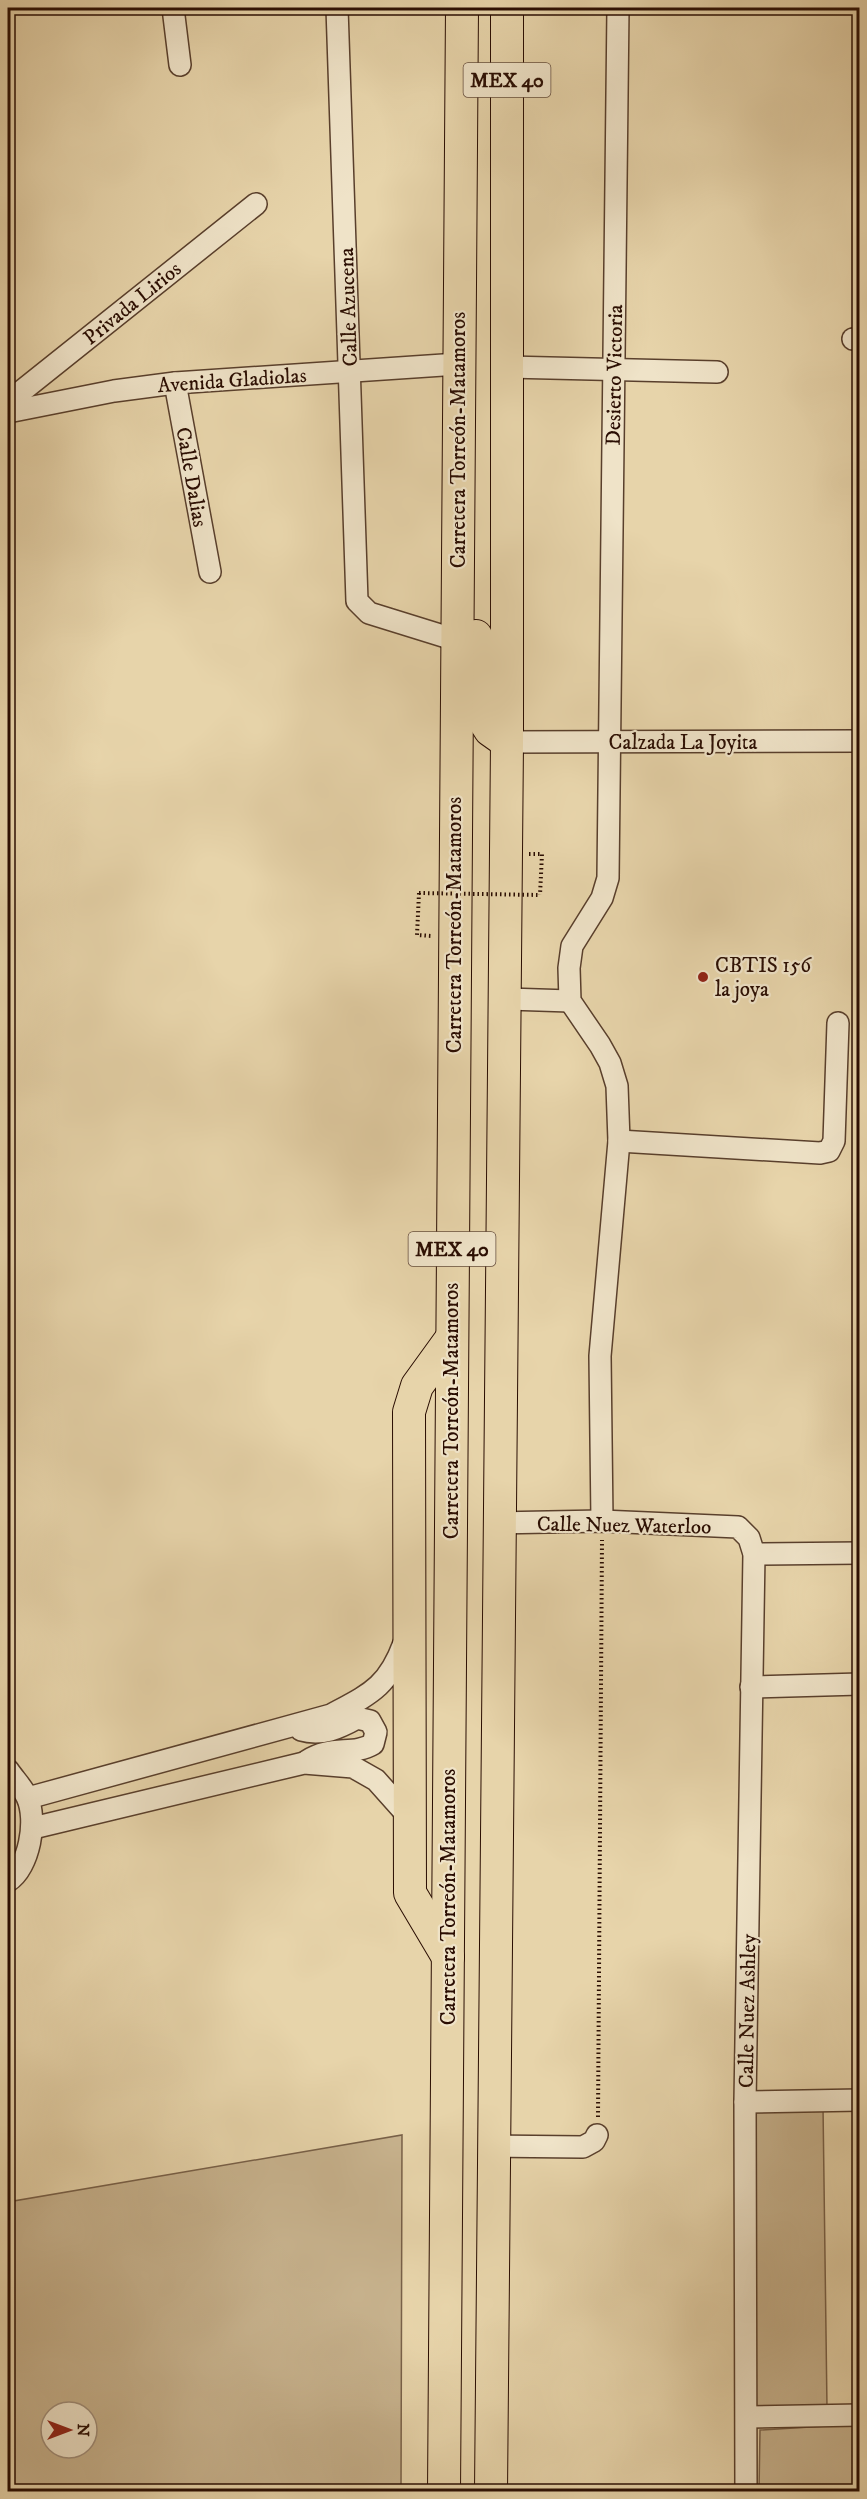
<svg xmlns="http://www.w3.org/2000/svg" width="867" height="2499" font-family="'IM FELL DW Pica',serif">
<rect width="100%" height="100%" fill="#e7d4aa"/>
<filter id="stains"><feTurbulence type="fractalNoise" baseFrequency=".00333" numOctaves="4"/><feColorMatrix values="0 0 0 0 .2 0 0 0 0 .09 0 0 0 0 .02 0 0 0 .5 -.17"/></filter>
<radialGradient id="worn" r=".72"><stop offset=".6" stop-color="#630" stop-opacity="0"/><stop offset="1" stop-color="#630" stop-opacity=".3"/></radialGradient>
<!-- green -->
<g fill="#c7b28d" stroke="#786048" stroke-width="1.5" fill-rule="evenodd">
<path d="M823,2106l4,302 -71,2 -4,-303z"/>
<path d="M402,2135l-1,356h-393v-289zM51,2412h36v36h-36z"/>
<path d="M859,2424v67l-100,1 1,-62z"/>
</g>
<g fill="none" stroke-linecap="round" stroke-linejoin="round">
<defs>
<g id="minor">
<path d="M173,8l7,57"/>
<path d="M337,8l20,593 12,12 87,27"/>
<path d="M853,339h7"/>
<path d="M505,367l212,5"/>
<path d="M175,383l35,189"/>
<path d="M8,402l248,-198"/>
<path d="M8,412l106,-21 61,-8 283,-19"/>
<path d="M507,742l353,-1"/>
<path d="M505,999l65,2"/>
<path d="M619,1141l201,12 9,-2 5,-10 4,-118"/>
<path d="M602,1521l-2,-165 19,-215 -2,-55 -7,-23 -10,-18 -30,-44 -1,-33 3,-22 30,-48 6,-20 10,-870"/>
<path d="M501,1523l101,-2 136,6 11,11 5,16 -9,548 1,390"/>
<path d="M754,1554l106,-1"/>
<path d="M751,1687l109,-3"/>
<path d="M301,1730c21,6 38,-2 56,-12l13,3 6,11 -3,12c-20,12 -42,1 -66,17"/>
<path d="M8,1770c6,9 15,18 19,27 11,23 2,71 -19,84"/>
<path d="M28,1798l303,-83c39,-21 57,-28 73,-72"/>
<path d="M33,1828l271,-65 49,4 23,13 33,37"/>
<path d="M745,2102l115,-2"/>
<path d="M493,2146l90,1 11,-6 3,-6"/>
<path d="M747,2417l113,-2"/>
</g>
<g id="highway">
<path d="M476,636l4,78 10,16 17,12"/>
<path d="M448,1957l-38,-64 -1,-481 8,-26 34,-47"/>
<path d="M444,2492l18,-2484"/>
<path d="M491,2492l16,-1750v-734"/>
</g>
</defs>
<!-- minor casing -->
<use href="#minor" stroke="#593f2c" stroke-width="24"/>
<!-- highway casing -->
<use href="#highway" stroke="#2a0d02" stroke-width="34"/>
<!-- path -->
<g stroke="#2a0d02" stroke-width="4" stroke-dasharray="1.5 3" stroke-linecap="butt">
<path d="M529,854h13l-2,41"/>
<path d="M419,893l-2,42 15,1"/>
<path d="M598,2117l4,-577"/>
</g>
<!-- minor -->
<use href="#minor" stroke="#efe3c8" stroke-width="21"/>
<!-- highway -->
<use href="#highway" stroke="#e7d4aa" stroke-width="32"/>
<!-- path-bridge -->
<path stroke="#2a0d02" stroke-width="4" stroke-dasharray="1.5 3" stroke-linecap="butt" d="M419,893l121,2"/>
</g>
<!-- markers -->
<circle fill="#8f2418" stroke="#efe3c8" stroke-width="2" cx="703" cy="977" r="6"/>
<g text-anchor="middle" stroke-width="4.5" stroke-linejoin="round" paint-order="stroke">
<!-- shield labels -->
<g fill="#efe3c8" stroke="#654d3d" stroke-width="1.5">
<rect x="463.5" y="63" width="87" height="34" rx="4.5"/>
<rect x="408.5" y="1232" width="87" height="34" rx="4.5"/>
</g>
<g font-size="20" font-weight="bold" fill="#2a0d02">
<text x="507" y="87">MEX 40</text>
<text x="452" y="1256">MEX 40</text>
</g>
<!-- street labels -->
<g font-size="21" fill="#2a0d02" stroke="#efe3c8">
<text transform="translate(132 303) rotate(-39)" y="7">Privada Lirios</text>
<text transform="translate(348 307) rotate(-92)" y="7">Calle Azucena</text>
<text transform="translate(614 375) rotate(-89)" y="7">Desierto Victoria</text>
<text transform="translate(232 380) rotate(-4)" y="7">Avenida Gladiolas</text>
<text transform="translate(458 440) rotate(-90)" y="7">Carretera Torreón-Matamoros</text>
<text transform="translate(192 477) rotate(80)" y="7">Calle Dalias</text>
<text x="683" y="749">Calzada La Joyita</text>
<text transform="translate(454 925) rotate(-90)" y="7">Carretera Torreón-Matamoros</text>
<text transform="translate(451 1411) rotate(-90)" y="7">Carretera Torreón-Matamoros</text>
<text transform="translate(624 1525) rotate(1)" y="7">Calle Nuez Waterloo</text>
<text transform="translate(448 1897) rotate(-90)" y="7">Carretera Torreón-Matamoros</text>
<text transform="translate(747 2011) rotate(-89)" y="7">Calle Nuez Ashley</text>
</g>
<!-- poi labels -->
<g font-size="21" fill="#2a0d02" stroke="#efe3c8" text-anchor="start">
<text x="715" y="972">CBTIS 156<tspan x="715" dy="24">la joya</tspan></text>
</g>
</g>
<!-- margin -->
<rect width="867" height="2499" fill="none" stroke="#e7d4aa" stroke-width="30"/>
<rect x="9" y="9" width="849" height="2481" fill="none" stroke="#2a0d02" stroke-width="3"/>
<rect x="15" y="15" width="837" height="2469" fill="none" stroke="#2a0d02" stroke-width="1.5"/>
<!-- north arrow -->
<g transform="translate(69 2430) rotate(90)"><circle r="28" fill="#efe3c8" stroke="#a08d79" stroke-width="1.5"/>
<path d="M0-4.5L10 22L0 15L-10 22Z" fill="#8f2418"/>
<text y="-9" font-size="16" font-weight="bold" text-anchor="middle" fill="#2a0d02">N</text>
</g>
<rect width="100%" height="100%" filter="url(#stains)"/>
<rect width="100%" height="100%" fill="url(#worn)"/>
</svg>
